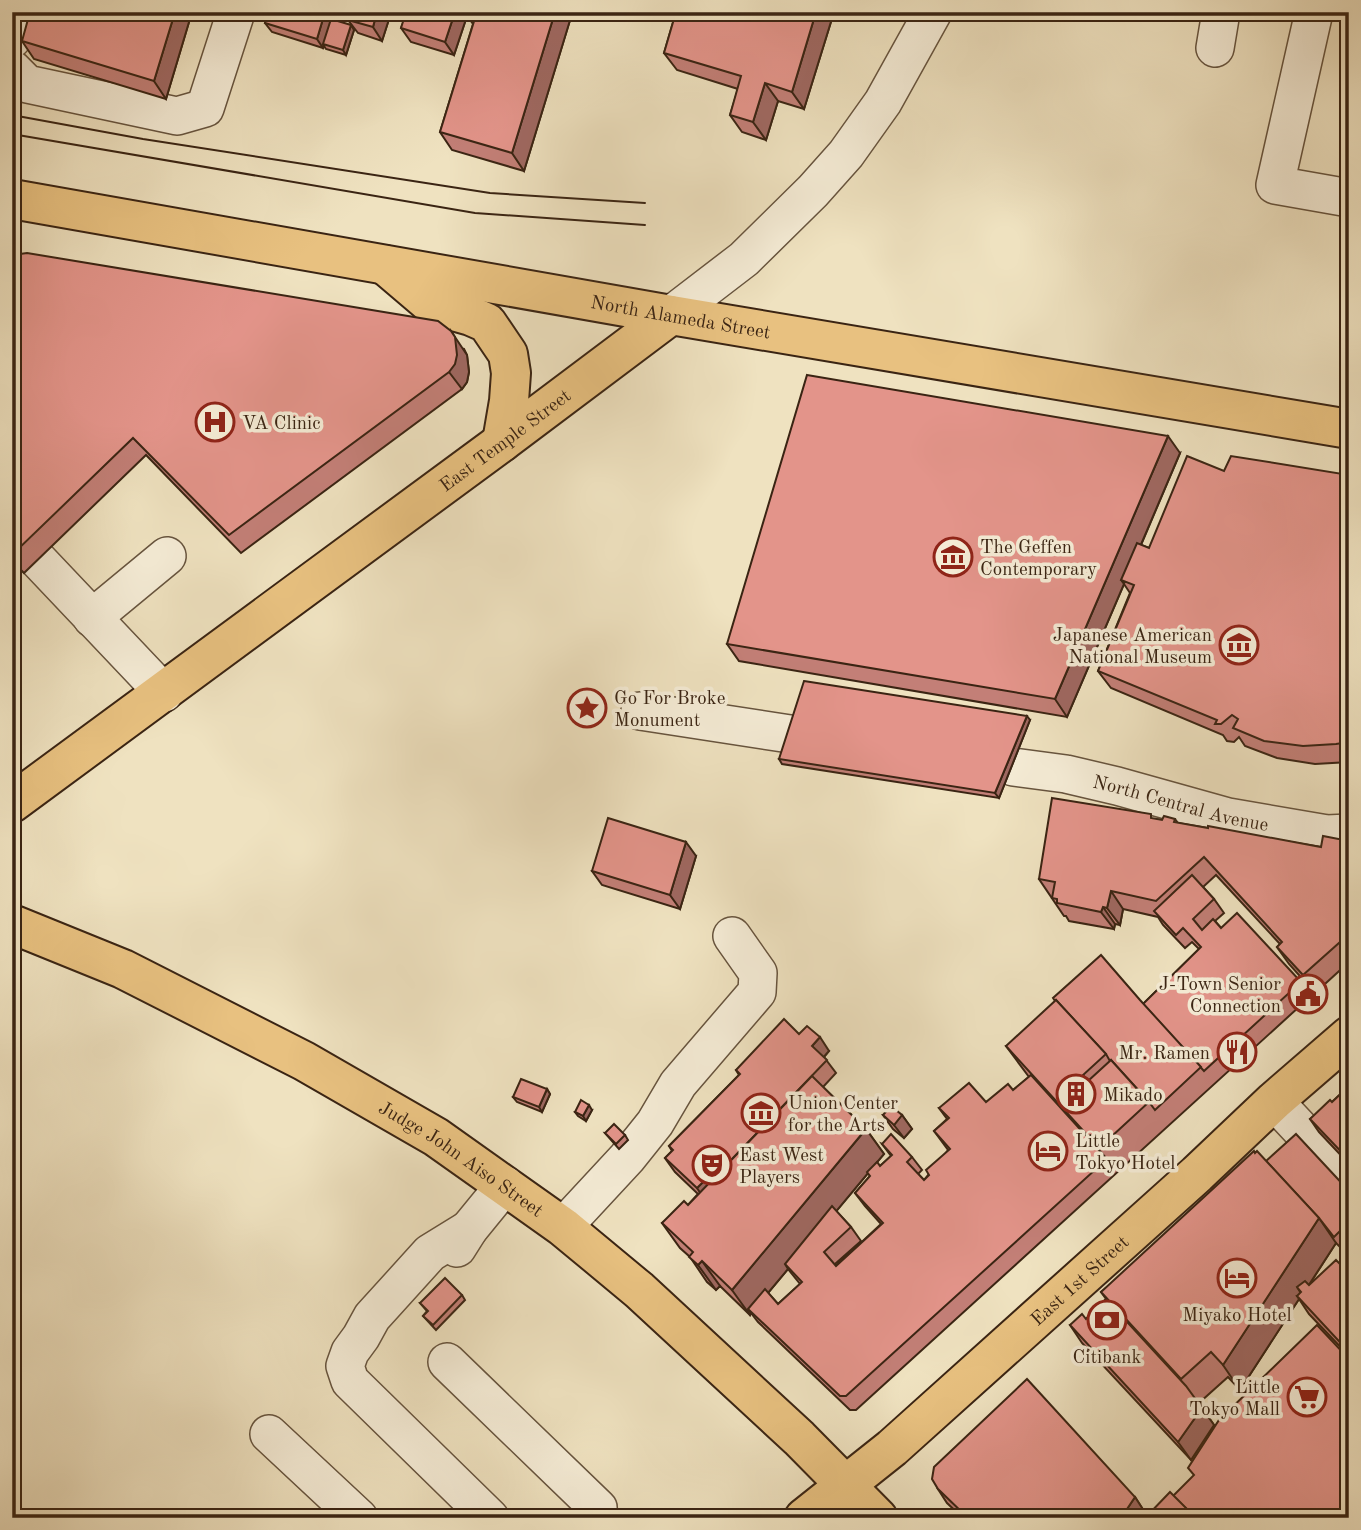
<svg xmlns="http://www.w3.org/2000/svg" width="1361" height="1530" font-family="'Old Standard TT',serif">
<rect width="100%" height="100%" fill="#efe2c0"/>
<filter id="stains"><feTurbulence type="fractalNoise" baseFrequency=".00286" numOctaves="4"/><feColorMatrix values="0 0 0 0 .2 0 0 0 0 .09 0 0 0 0 .02 0 0 0 .5 -.17"/></filter>
<radialGradient id="worn" r=".72"><stop offset=".6" stop-color="#630" stop-opacity="0"/><stop offset="1" stop-color="#630" stop-opacity=".3"/></radialGradient>
<g fill="none" stroke-linecap="round" stroke-linejoin="round">
<defs>
<g id="minor">
<path d="M1314,12l-39,173 74,13"/>
<path d="M12,39l8,-27"/>
<path d="M1215,48l6,-36"/>
<path d="M12,69l15,15 150,32 28,-8 31,-96"/>
<path d="M671,315l73,-56 69,-68 33,-37 37,-52 50,-90"/>
<path d="M38,560l126,133"/>
<path d="M92,618l75,-62"/>
<path d="M640,711l150,23"/>
<path id="s1" d="M1013,767l53,7 51,12 111,31 99,17 22,-1"/>
<path d="M1274,1101l75,80"/>
<path d="M563,1227l64,-69 28,-35 23,-39 79,-92 1,-19 -26,-37"/>
<path d="M469,1229l-39,24 -58,64 -11,20 -11,15 -5,14 5,15 140,137"/>
<path d="M457,1248l12,-19 36,-44"/>
<path d="M447,1362l151,146 -2,10"/>
<path d="M269,1434l90,84"/>
</g>
<g id="major">
<path id="s2" d="M12,199l659,116 678,114"/>
<path d="M385,265l47,40 39,11 16,7 21,31 3,19 -2,28 -7,41"/>
<path id="s3" d="M12,803l490,-361 169,-127"/>
<path id="s4" d="M12,924l111,45 181,92 132,76 127,90 76,63 160,148 79,80"/>
<path id="s5" d="M804,1518l88,-70 305,-274 77,-73 75,-65"/>
</g>
</defs>
<!-- minor casing -->
<use href="#minor" stroke="#67543e" stroke-width="40"/>
<!-- major casing -->
<use href="#major" stroke="#3a2413" stroke-width="42"/>
<!-- minor -->
<use href="#minor" stroke="#f5ecd6" stroke-width="37"/>
<!-- major -->
<use href="#major" stroke="#e8c180" stroke-width="38"/>
<!-- tram -->
<g stroke="#3a2413" stroke-width="2">
<path d="M12,115l131,24 347,54 155,10"/>
<path d="M12,134l463,79 170,12"/>
</g>
</g>
<!-- wall -->
<g fill="#c37f77" stroke="#3a2413" stroke-width="2" fill-rule="evenodd">
<path d="M192,12l-26,87 -132,-40 -12,-18z"/>
<path d="M269,12h60l4,6 -1,1 22,11 -8,25 -20,-6 -2,-3 -1,2 -51,-16 -7,-9z"/>
<path d="M350,12h218l3,5 -47,154 -72,-21 -12,-18 33,-108 -6,-8 -13,39 -43,-13 -10,-14 3,-7 -14,-5 -8,25 -24,-8 -10,-13z"/>
<path d="M676,12h158l-30,97 -26,-8 -12,39 -24,-8 -12,-17 8,-26 -61,-19 -13,-17z"/>
<path d="M12,257l452,92 3,6 2,17 -2,10 -5,7 -221,164 -95,-98 -122,118 -12,-12z"/>
<path d="M1180,453l-39,92 8,3 75,-77 125,4v287l-34,2 -38,-6 -32,-12 -6,-9 -5,5 -7,-1 -4,-6 -112,-47 -13,-17 32,-78 -6,-9 -57,133 -328,-56 -12,-17z"/>
<path d="M1030,720l-31,78 -217,-34 -3,-5z"/>
<path d="M1154,819l8,1 13,-1 3,4 143,24 28,-6v121l-34,31 -26,-29 -12,-17 3,-3 -64,-69 -13,12 11,12 10,14 -9,8 6,7 80,54 10,14 -455,414h-6l-92,-88 -7,-9 -1,2 -30,-29 -4,4 -9,-8 -17,-25 -10,-9 -18,-25 26,-18 10,-11 -23,-22 -10,-14 7,-7 -3,-5 70,-71 -3,-5 63,-36 30,17 -5,6 12,16 -13,14 43,42 18,25 -7,8 3,4 11,-10 -9,-12 30,13 10,13 -4,4 6,6 24,-30 -14,-19 13,-12 -8,-11 47,-6 27,-12 16,-13 -23,-31 137,-42 56,-55 -7,-7 -7,6 -22,-23 -5,-8 -35,-8 -3,16 -5,-1 -1,5 -45,-8 -3,-5h-2l-25,-37zM868,1173l2,3 -15,17 10,13 16,18 -45,42 -1,-2 26,-23 -10,-14 -15,-16zM788,1269l12,15 -22,20 -10,-11z"/>
<path d="M696,856l-16,53 -78,-24 -10,-14z"/>
<path d="M1349,1086v78l-30,-32 -9,-13 22,-17z"/>
<path d="M547,1089l3,5 -8,18 -25,-10 -4,-5z"/>
<path d="M592,1110l-6,11 -8,-5 -3,-4z"/>
<path d="M883,1115h19l10,14 -8,9 -11,-9z"/>
<path d="M605,1133l20,2 3,5 -9,9z"/>
<path d="M1266,1161l83,30v54l-6,5 -8,-8 1,1 -27,42 40,-12v83l-40,-42 -10,-15 -59,91 -12,-13 -29,26 15,22 -23,35 -109,-117 -12,-18 16,-6 20,-20 -5,-7z"/>
<path d="M462,1295l3,5 -29,30 -13,-14 4,-5 -7,-8z"/>
<path d="M938,1489l197,8 9,14 -4,7h-177l-16,-15z"/>
</g>
<!-- shaded-wall -->
<g fill="#9f6861" stroke="#3a2413" stroke-width="2">
<path d="M175,12h17l-26,87 -12,-18z"/>
<path d="M325,12h4l4,6 -9,27 -1,-1 1,2 -1,2 -6,-9z"/>
<path d="M377,12h10l3,4 -8,25 -9,-14z"/>
<path d="M455,12h14l-3,2 1,2 -13,39 -9,-13z"/>
<path d="M555,12h13l3,5 -47,154 -12,-18z"/>
<path d="M816,12h18l-30,97 -12,-17z"/>
<path d="M351,25l3,5 -8,25 -3,-5z"/>
<path d="M765,83l13,18 -12,39 -13,-18z"/>
<path d="M451,331l16,24 2,17 -2,10 -5,7 -13,-17z"/>
<path d="M1168,436l12,17 -55,129 -4,-2 3,4 -57,133 -12,-18z"/>
<path d="M1027,716l3,4 -31,78 -4,-5z"/>
<path d="M686,842l10,14 -16,53 -10,-14z"/>
<path d="M1111,891l12,18 -3,16 -13,-17z"/>
<path d="M1103,907l12,17 -1,5 -13,-17z"/>
<path d="M820,1037l9,14 -7,8 -10,-13z"/>
<path d="M547,1089l3,5 -8,18 -3,-5z"/>
<path d="M589,1105l3,5 -6,11 -3,-5z"/>
<path d="M902,1115l10,14 -8,9 -10,-13z"/>
<path d="M866,1129l18,25 -95,114 -4,-4 3,5 -36,43 -4,-3 3,4 -1,2 -18,-25z"/>
<path d="M705,1180l9,13 -8,9 -9,-14z"/>
<path d="M1319,1218l17,25 -33,51 -6,-7 5,8 -5,1 2,3 -59,91 -17,-25z"/>
<path d="M702,1261l18,25 -4,4 -18,-25z"/>
<path d="M1202,1408l12,17 -23,35 -13,-18z"/>
<path d="M1135,1497l9,14 -4,7h-19z"/>
</g>
<!-- building -->
<g fill="#e3948a" stroke="#3a2413" stroke-width="2">
<path d="M30,12h145l-21,69 -132,-40z"/>
<path d="M269,12h56l-8,27 -52,-16z"/>
<path d="M350,12h27l-4,15 -25,-7z"/>
<path d="M406,12h49l-10,30 -44,-14z"/>
<path d="M466,12h89l-43,141 -72,-21 35,-114 -9,-4z"/>
<path d="M676,12h140l-24,80 -27,-9 -12,39 -23,-7 11,-39 -77,-23z"/>
<path d="M331,19l20,6 -8,25 -20,-6z"/>
<path d="M27,253l411,68 13,10 4,6 2,18 -2,9 -6,8 -220,163 -96,-97 -121,117v-298l8,-3z"/>
<path d="M807,375l361,61 -113,263 -328,-55z"/>
<path d="M1187,456l37,15 7,-15 118,19v267l-13,2 -33,2 -39,-5 -31,-13 5,-9 -6,-4 -11,9h-6l2,-4 -119,-49 36,-86 -13,-5 16,-37 12,5z"/>
<path d="M804,681l223,35 -32,77 -216,-34z"/>
<path d="M1052,798l99,16v4l11,2 2,-4 11,3 -1,3 34,6v-2l113,21 2,-11 26,5v93l-46,41 -26,-28 5,-5 -78,-85 -48,44 -45,-10 -4,17 -4,-1 -2,5 -44,-9v-4l-5,-1 3,-16 -16,-3z"/>
<path d="M608,818l78,24 -16,53 -78,-24z"/>
<path d="M1192,875l22,24 -21,20 9,11 11,-11 8,9 16,-15 64,69 -97,89 -61,-67 58,-57 -18,-19 -7,7 -22,-24z"/>
<path d="M1101,955l39,45 61,67 -46,43 -6,-8 -38,-42 -1,1 -4,-7 -50,-54 -1,1 -2,-3z"/>
<path d="M1056,1000l50,54 -23,21 5,6 23,-21 38,42 -50,46 -93,-102z"/>
<path d="M784,1019l15,15 8,-8 13,11 -8,9 15,14 -118,123 -4,-3 -8,8 -32,-30 8,-8 -4,-4 71,-72 -4,-4z"/>
<path d="M1031,1075l76,84 -261,237h-6l-92,-87 17,-20 13,15 24,-22 -17,-18 47,-58 19,21 -27,25 12,14 47,-43 -28,-30 15,-17 -3,-4 10,-10 3,4 12,-11 -10,-11 9,-10 21,23 -5,5 17,18 5,-5 -3,-5 24,-21 -16,-18 15,-13 -10,-10 30,-25 17,19 22,-18 5,6z"/>
<path d="M812,1076l54,53 -134,161 -30,-29 -4,4 -9,-8 4,-5 -31,-29 22,-22 4,4z"/>
<path d="M521,1079l26,10 -8,18 -26,-10z"/>
<path d="M1349,1086v74l-39,-41 20,-19 2,2z"/>
<path d="M581,1100l8,5 -6,11 -8,-4z"/>
<path d="M891,1106l11,9 -8,10 -11,-10z"/>
<path d="M614,1124l11,11 -9,9 -11,-11z"/>
<path d="M1296,1134l53,57v31l-15,15 -15,-19 -53,-57z"/>
<path d="M1254,1151l1,2 2,-2 62,67 -96,147 -12,-13 -30,27 -80,-87z"/>
<path d="M1336,1260l13,13v79l-52,-56 4,-4 -4,-5 8,-6 4,4z"/>
<path d="M445,1278l17,17 -29,30 -10,-9 5,-5 -8,-8z"/>
<path d="M1106,1299l80,87 16,22 -24,34 -108,-117 12,-11 4,5z"/>
<path d="M1317,1325l32,34v159h-153l-23,-22 21,-21 -6,-7 31,-48z"/>
<path d="M1027,1379l108,118 -14,21h-153l-30,-29 -6,-10 2,-12z"/>
<path d="M1170,1492l26,26h-51z"/>
<path d="M279,1513l5,5h-10z"/>
</g>
<!-- icons -->
<defs>
<symbol id="hospital-ring" viewBox="-11 -11 22 22"><circle r="9.5" fill="#f5ecd6" stroke="#8f2418" stroke-width="1.5"/><path d="M-5-5h3v3.5h4V-5h3V5h-3V1.5h-4V5h-3Z" fill="#8f2418"/></symbol>
<symbol id="museum-ring" viewBox="-11 -11 22 22"><circle r="9.5" fill="#f5ecd6" stroke="#8f2418" stroke-width="1.5"/><path d="M0-6L6-3V-2H-6V-3ZM-5-1h2V3h-2ZM-1-1h2V3h-2ZM3-1h2V3H3ZM-6 4H6V6H-6Z" fill="#8f2418"/></symbol>
<symbol id="sight-ring" viewBox="-11 -11 22 22"><circle r="9.5" fill="#f5ecd6" stroke="#8f2418" stroke-width="1.5"/><path d="M0-6L1.8-2.2L6-1.7L2.9 1.2L3.7 5.4L0 3.3L-3.7 5.4L-2.9 1.2L-6-1.7L-1.8-2.2Z" fill="#8f2418"/></symbol>
<symbol id="civic-ring" viewBox="-11 -11 22 22"><circle r="9.5" fill="#f5ecd6" stroke="#8f2418" stroke-width="1.5"/><path d="M-.6-6.5H3V-4.5H.6V-3L4-1V1h2V6H-6V1h2V-1L-.6-3ZM-1.2 2.5V6h2.4V2.5Z" fill="#8f2418"/></symbol>
<symbol id="restaurant-ring" viewBox="-11 -11 22 22"><circle r="9.5" fill="#f5ecd6" stroke="#8f2418" stroke-width="1.5"/><path d="M-5-6h1v4h1v-4h1v4h1v-4h1v5L-1.5 .5V6h-2V.5L-5-1ZM5-6V6H3V1.5H1.5Q1.5-4 5-6Z" fill="#8f2418"/></symbol>
<symbol id="building-ring" viewBox="-11 -11 22 22"><circle r="9.5" fill="#f5ecd6" stroke="#8f2418" stroke-width="1.5"/><path d="M-4-6H4V6H1V3H-1V6H-4ZM-2.5-4.3h1.7v1.8h-1.7ZM.8-4.3h1.7v1.8H.8ZM-2.5-1h1.7V.8h-1.7ZM.8-1h1.7V.8H.8Z" fill="#8f2418"/></symbol>
<symbol id="hotel-ring" viewBox="-11 -11 22 22"><circle r="9.5" fill="#f5ecd6" stroke="#8f2418" stroke-width="1.5"/><path d="M-6-4.5h1.5V1H6V5H4.5V3h-9V5H-6ZM-4 0a1.8 1.8 0 1 1 3.6 0ZM.5 0V-2.5h3Q6-2.5 6 0Z" fill="#8f2418"/></symbol>
<symbol id="theatre-ring" viewBox="-11 -11 22 22"><circle r="9.5" fill="#f5ecd6" stroke="#8f2418" stroke-width="1.5"/><path d="M-5-5.5Q0-4 5-5.5V0Q5 5 0 6Q-5 5-5 0ZM-3.3-2.5H-1v1.5H-3.3ZM1-2.5H3.3v1.5H1ZM-2.8 1Q0 5.5 2.8 1Z" fill="#8f2418"/></symbol>
<symbol id="bank-ring" viewBox="-11 -11 22 22"><circle r="9.5" fill="#f5ecd6" stroke="#8f2418" stroke-width="1.5"/><path d="M-6-4H6V4H-6ZM0-2.3a2.3 2.3 0 1 0 0 4.6a2.3 2.3 0 1 0 0-4.6Z" fill="#8f2418"/></symbol>
<symbol id="supermarket-ring" viewBox="-11 -11 22 22"><circle r="9.5" fill="#f5ecd6" stroke="#8f2418" stroke-width="1.5"/><path d="M-6-5.5h2.5l.6 2H6L4.5 2H-2.5L-4.4-4H-6ZM-1.5 3.2a1.3 1.3 0 1 0 .1 0ZM3 3.2a1.3 1.3 0 1 0 .1 0Z" fill="#8f2418"/></symbol>
</defs>
<g fill-rule="evenodd">
<use href="#hospital-ring" x="193" y="400" width="44" height="44"/>
<use href="#museum-ring" x="931" y="535" width="44" height="44"/>
<use href="#museum-ring" x="1217" y="623" width="44" height="44"/>
<use href="#sight-ring" x="565" y="686" width="44" height="44"/>
<use href="#civic-ring" x="1286" y="972" width="44" height="44"/>
<use href="#restaurant-ring" x="1215" y="1030" width="44" height="44"/>
<use href="#building-ring" x="1054" y="1072" width="44" height="44"/>
<use href="#museum-ring" x="739" y="1091" width="44" height="44"/>
<use href="#hotel-ring" x="1026" y="1129" width="44" height="44"/>
<use href="#theatre-ring" x="690" y="1143" width="44" height="44"/>
<use href="#hotel-ring" x="1215" y="1256" width="44" height="44"/>
<use href="#bank-ring" x="1085" y="1298" width="44" height="44"/>
<use href="#supermarket-ring" x="1285" y="1375" width="44" height="44"/>
</g>
<g text-anchor="middle" stroke-width="7" stroke-linejoin="round" paint-order="stroke">
<!-- street labels -->
<g font-size="19" fill="#3a2413" stroke="#f5ecd6">
<text dy="7" stroke="none"><textPath href="#s2" startOffset="679">North Alameda Street</textPath></text>
<text dy="7" stroke="none"><textPath href="#s3" startOffset="612">East Temple Street</textPath></text>
<text dy="7" stroke="none"><textPath href="#s1" startOffset="172">North Central Avenue</textPath></text>
<text dy="7" stroke="none"><textPath href="#s4" startOffset="508">Judge John Aiso Street</textPath></text>
<text dy="7" stroke="none"><textPath href="#s5" startOffset="364">East 1st Street</textPath></text>
</g>
<!-- poi labels -->
<g font-size="19" fill="#3a2413" stroke="#f5ecd6" text-anchor="start">
<text x="242" y="429">VA Clinic</text>
<text x="980" y="553">The Geffen<tspan x="980" dy="22">Contemporary</tspan></text>
<text x="1212" y="641" text-anchor="end">Japanese American<tspan x="1212" dy="22">National Museum</tspan></text>
<text x="614" y="704">Go For Broke<tspan x="614" dy="22">Monument</tspan></text>
<text x="1281" y="990" text-anchor="end">J-Town Senior<tspan x="1281" dy="22">Connection</tspan></text>
<text x="1210" y="1059" text-anchor="end">Mr. Ramen</text>
<text x="1103" y="1101">Mikado</text>
<text x="788" y="1109">Union Center<tspan x="788" dy="22">for the Arts</tspan></text>
<text x="1075" y="1147">Little<tspan x="1075" dy="22">Tokyo Hotel</tspan></text>
<text x="739" y="1161">East West<tspan x="739" dy="22">Players</tspan></text>
<text x="1237" y="1321" text-anchor="middle">Miyako Hotel</text>
<text x="1107" y="1363" text-anchor="middle">Citibank</text>
<text x="1280" y="1393" text-anchor="end">Little<tspan x="1280" dy="22">Tokyo Mall</tspan></text>
</g>
</g>
<!-- margin -->
<rect width="1361" height="1530" fill="none" stroke="#efe2c0" stroke-width="42"/>
<rect x="14" y="14" width="1333" height="1502" fill="none" stroke="#3a2413" stroke-width="3.5"/>
<rect x="21" y="21" width="1319" height="1488" fill="none" stroke="#3a2413" stroke-width="2"/>
<rect width="100%" height="100%" filter="url(#stains)"/>
<rect width="100%" height="100%" fill="url(#worn)"/>
</svg>
